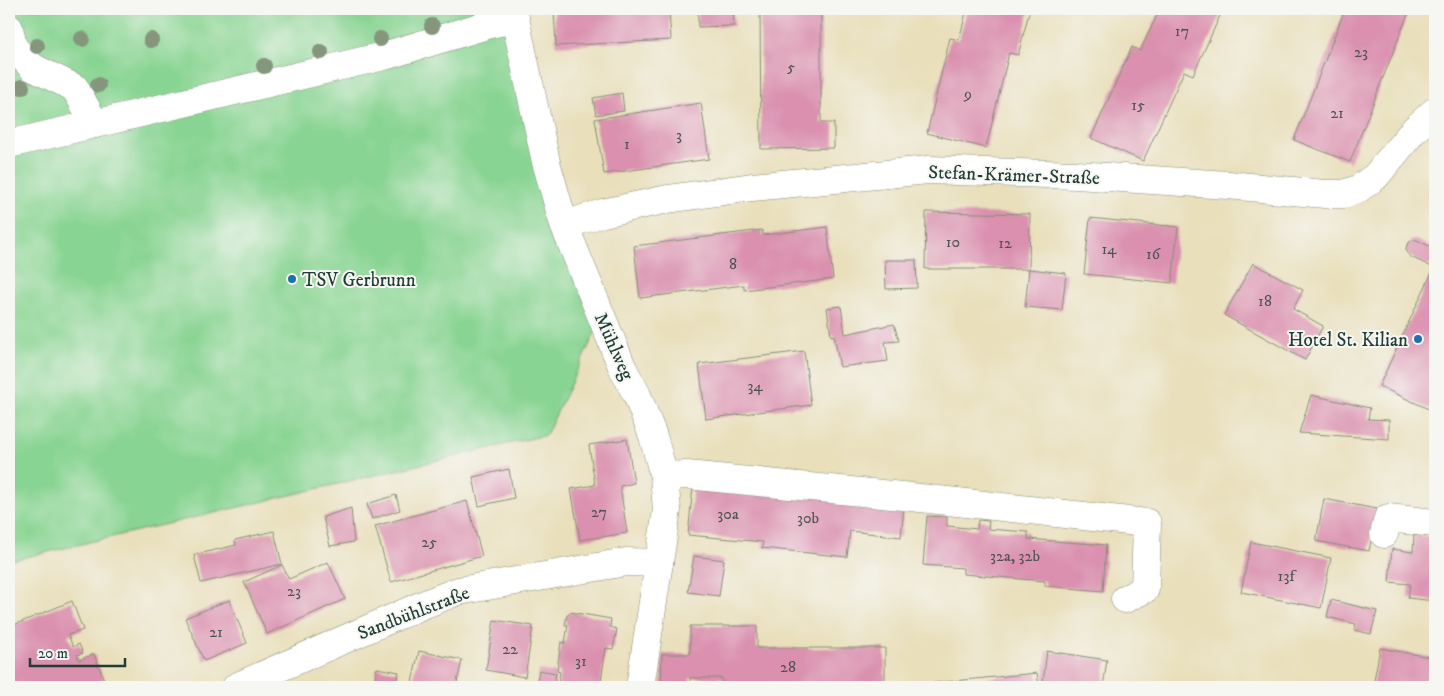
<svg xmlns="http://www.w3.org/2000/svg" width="1444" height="696" font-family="'IM FELL DW Pica',serif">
<rect width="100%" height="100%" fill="#f6f6f2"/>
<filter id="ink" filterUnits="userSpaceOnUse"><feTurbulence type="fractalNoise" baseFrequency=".02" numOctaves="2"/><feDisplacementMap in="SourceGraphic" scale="10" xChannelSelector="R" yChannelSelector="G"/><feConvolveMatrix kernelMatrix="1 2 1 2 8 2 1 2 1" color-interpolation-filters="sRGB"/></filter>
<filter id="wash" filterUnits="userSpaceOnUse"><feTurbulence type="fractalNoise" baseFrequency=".0096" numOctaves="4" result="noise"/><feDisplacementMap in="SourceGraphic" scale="20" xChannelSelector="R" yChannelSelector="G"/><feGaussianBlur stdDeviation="1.12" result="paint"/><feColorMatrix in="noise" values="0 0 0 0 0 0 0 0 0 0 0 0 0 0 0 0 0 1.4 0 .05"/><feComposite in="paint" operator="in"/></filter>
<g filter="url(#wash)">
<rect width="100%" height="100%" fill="#e9dfbb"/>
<!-- green -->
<path fill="#88d492" stroke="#548863" d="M9,9h499l88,322 -50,104 -537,126z"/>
<g id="blocks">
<!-- building -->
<g fill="#da90ae">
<path d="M554,9h115l2,31 -115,6z"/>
<path d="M698,9h35l1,17 -36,1z"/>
<path d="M760,9h61v114h13v25l-73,1z"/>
<path d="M967,9h63l-12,46 -9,-2 -23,95 -59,-15 23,-95 9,2z"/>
<path d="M1160,9h63l-30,66 -9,-4 -41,90 -52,-23 41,-91 8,4z"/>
<path d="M1345,9h65l-60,153 -56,-22z"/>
<path d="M622,93l2,18 -28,4 -3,-17z"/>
<path d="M701,103l8,56 -105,15 -9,-55z"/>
<path d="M926,212l104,2 -1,55h-104z"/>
<path d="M1090,218l88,9 -6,56 -88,-9z"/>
<path d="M827,227l6,52 -89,11v-5l-104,13 -6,-52 128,-16 1,5z"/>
<path d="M1435,238v174l-56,-26 55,-118 -25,-12 -3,-7 1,-4 5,-5h5l14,7z"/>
<path d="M885,260h31l1,28 -31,1z"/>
<path d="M1253,263l50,27 -10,19 30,17 -18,34 -81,-45z"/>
<path d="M1029,269l37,4 -4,37 -37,-3z"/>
<path d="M841,306l4,28 49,-10 5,17 -14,1 3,19 -48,6 -6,-32 -3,1 -4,-28z"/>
<path d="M804,351l7,54 -105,14 -7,-55z"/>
<path d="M1311,395l59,13 -2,11 21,1v19l-90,-6z"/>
<path d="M627,439l7,44 -14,3 7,47 -47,7 -9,-51 24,-4 -6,-40z"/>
<path d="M509,469l5,29 -35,8 -6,-29z"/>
<path d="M694,477l210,30 -3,30 -51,-6 -3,26 -85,-9 1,-6 -75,-7z"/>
<path d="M396,495l4,15 -28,9 -5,-15z"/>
<path d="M1324,499l53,10 -8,42 -53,-10z"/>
<path d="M467,501l15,55 -91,26 -16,-56z"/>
<path d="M351,508l3,34 -24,4 -7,-29z"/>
<path d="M927,516l20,1v9l30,3 1,-9 11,1 -1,8 40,3v7l78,6 -3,46 -58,-5v-5l-82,-7v-6l-40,-3z"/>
<path d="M274,531l8,33 -81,19 -7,-28 42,-10 -1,-5z"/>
<path d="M1414,535l21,2v64l-27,-3 2,-14 -21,-2 3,-33 21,3z"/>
<path d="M1251,542l80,16 -10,50 -80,-16z"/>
<path d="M694,556l30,4 -5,36 -31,-4z"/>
<path d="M328,562l17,37 -78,35 -23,-52 38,-17 7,14z"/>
<path d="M229,600l18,43 -43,18 -19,-43z"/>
<path d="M1331,600l46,11 -6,23 -17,-4 2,-6 -29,-7z"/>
<path d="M72,601l11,29 -15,5 5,12 6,-3 4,9 -6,2 2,5 15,-6 13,33h-86l-1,-2 -6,2 -5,-11v-15l3,-2 -3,-9v-23z"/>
<path d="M570,612l41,7 -1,8 7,2 -4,20 -7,-1 -6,39h-40v-2l-2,-1 2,-12 -3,-1 4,-29 4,1 3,-18h-3l2,-10h2z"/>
<path d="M494,620l39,6 -8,51 -39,-7z"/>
<path d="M690,626h67v22h128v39h-133v-2h-30v-7h-32v9h-29l1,-33h28z"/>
<path d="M1380,648l55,10v29h-55l-7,-1z"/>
<path d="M419,651l43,9 -6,27h-45z"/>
<path d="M1047,651l60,9 -4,27h-28l-32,-5z"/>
<path d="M377,668l22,4 -4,15h-22z"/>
<path d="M539,670l17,3 -2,14h-18z"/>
<path d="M1037,673l2,14h-106v-4z"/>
</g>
</g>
</g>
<g filter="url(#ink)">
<use href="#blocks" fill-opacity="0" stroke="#848e78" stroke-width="1"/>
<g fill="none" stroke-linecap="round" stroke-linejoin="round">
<defs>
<g id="minor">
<path d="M513,9l33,153 18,63 59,144 14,26 16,41 11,40 3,34 -27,177"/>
<path d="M9,28l4,19 19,20 43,21 20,36"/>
<path d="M9,144l375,-88 106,-32 25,-5"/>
<path d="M564,225l39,-12 65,-14 84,-12 176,-17 148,5 152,10 97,9h19l14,-5 17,-12 39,-47 21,-19"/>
<path d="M664,476l23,-1 215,21 245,27 -2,66 -20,10"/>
<path d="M1384,534l4,-16 47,5"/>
<path d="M236,687l184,-81 38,-15 168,-29 33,1"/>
</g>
</defs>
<!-- minor casing -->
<use href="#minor" stroke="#848e78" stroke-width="29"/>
<!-- minor -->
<use href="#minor" stroke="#fff" stroke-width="28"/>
</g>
<!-- trees -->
<g fill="#85967b">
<circle cx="432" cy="26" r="8"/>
<circle cx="82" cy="39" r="8"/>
<circle cx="380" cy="39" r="8"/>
<circle cx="151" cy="40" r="8"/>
<circle cx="37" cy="46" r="8"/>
<circle cx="321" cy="52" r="8"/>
<circle cx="264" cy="66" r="8"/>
<circle cx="98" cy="85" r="8"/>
<circle cx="22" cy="87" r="8"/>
</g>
</g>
<!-- markers -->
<g fill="#1f6fb2" stroke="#f6f6f2" stroke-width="2">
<circle cx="292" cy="279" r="5"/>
<circle cx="1418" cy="339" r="5"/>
</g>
<g text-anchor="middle" stroke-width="4" stroke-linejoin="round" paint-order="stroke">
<!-- number labels -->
<g font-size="16" fill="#4e5252">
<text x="1182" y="36">17</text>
<text x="1361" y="57">23</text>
<text x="791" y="72">5</text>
<text x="968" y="99">9</text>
<text x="1138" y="110">15</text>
<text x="1337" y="118">21</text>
<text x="679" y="140">3</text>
<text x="627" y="149">1</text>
<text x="953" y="247">10</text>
<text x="1005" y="248">12</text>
<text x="1109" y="254">14</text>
<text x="1153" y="259">16</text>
<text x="733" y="269">8</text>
<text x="1265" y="306">18</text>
<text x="755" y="391">34</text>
<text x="599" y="517">27</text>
<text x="728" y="519">30a</text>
<text x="808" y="523">30b</text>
<text x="429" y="547">25</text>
<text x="1015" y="561">32a, 32b</text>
<text x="1286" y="581">13f</text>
<text x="294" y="596">23</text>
<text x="216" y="637">21</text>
<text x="510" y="654">22</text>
<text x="581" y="666">31</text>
<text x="788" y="672">28</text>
</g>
<!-- street labels -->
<g font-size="19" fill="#1f3d34" stroke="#f6f6f2">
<text transform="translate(1014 174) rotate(2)" y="7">Stefan-Krämer-Straße</text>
<text transform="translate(615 346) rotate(66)" y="7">Mühlweg</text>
<text transform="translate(413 612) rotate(-21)" y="7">Sandbühlstraße</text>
</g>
<!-- poi labels -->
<g font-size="19" fill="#1f3d34" stroke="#f6f6f2" text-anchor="start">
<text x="302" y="286">TSV Gerbrunn</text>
<text x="1408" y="346" text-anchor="end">Hotel St. Kilian</text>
</g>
</g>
<!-- margin -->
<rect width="1444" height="696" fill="none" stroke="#f6f6f2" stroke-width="30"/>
<!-- scale -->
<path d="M30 658v8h95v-8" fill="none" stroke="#1f3d34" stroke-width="2.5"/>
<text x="38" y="658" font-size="15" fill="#1f3d34" stroke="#f6f6f2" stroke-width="4" paint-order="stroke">20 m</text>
</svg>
